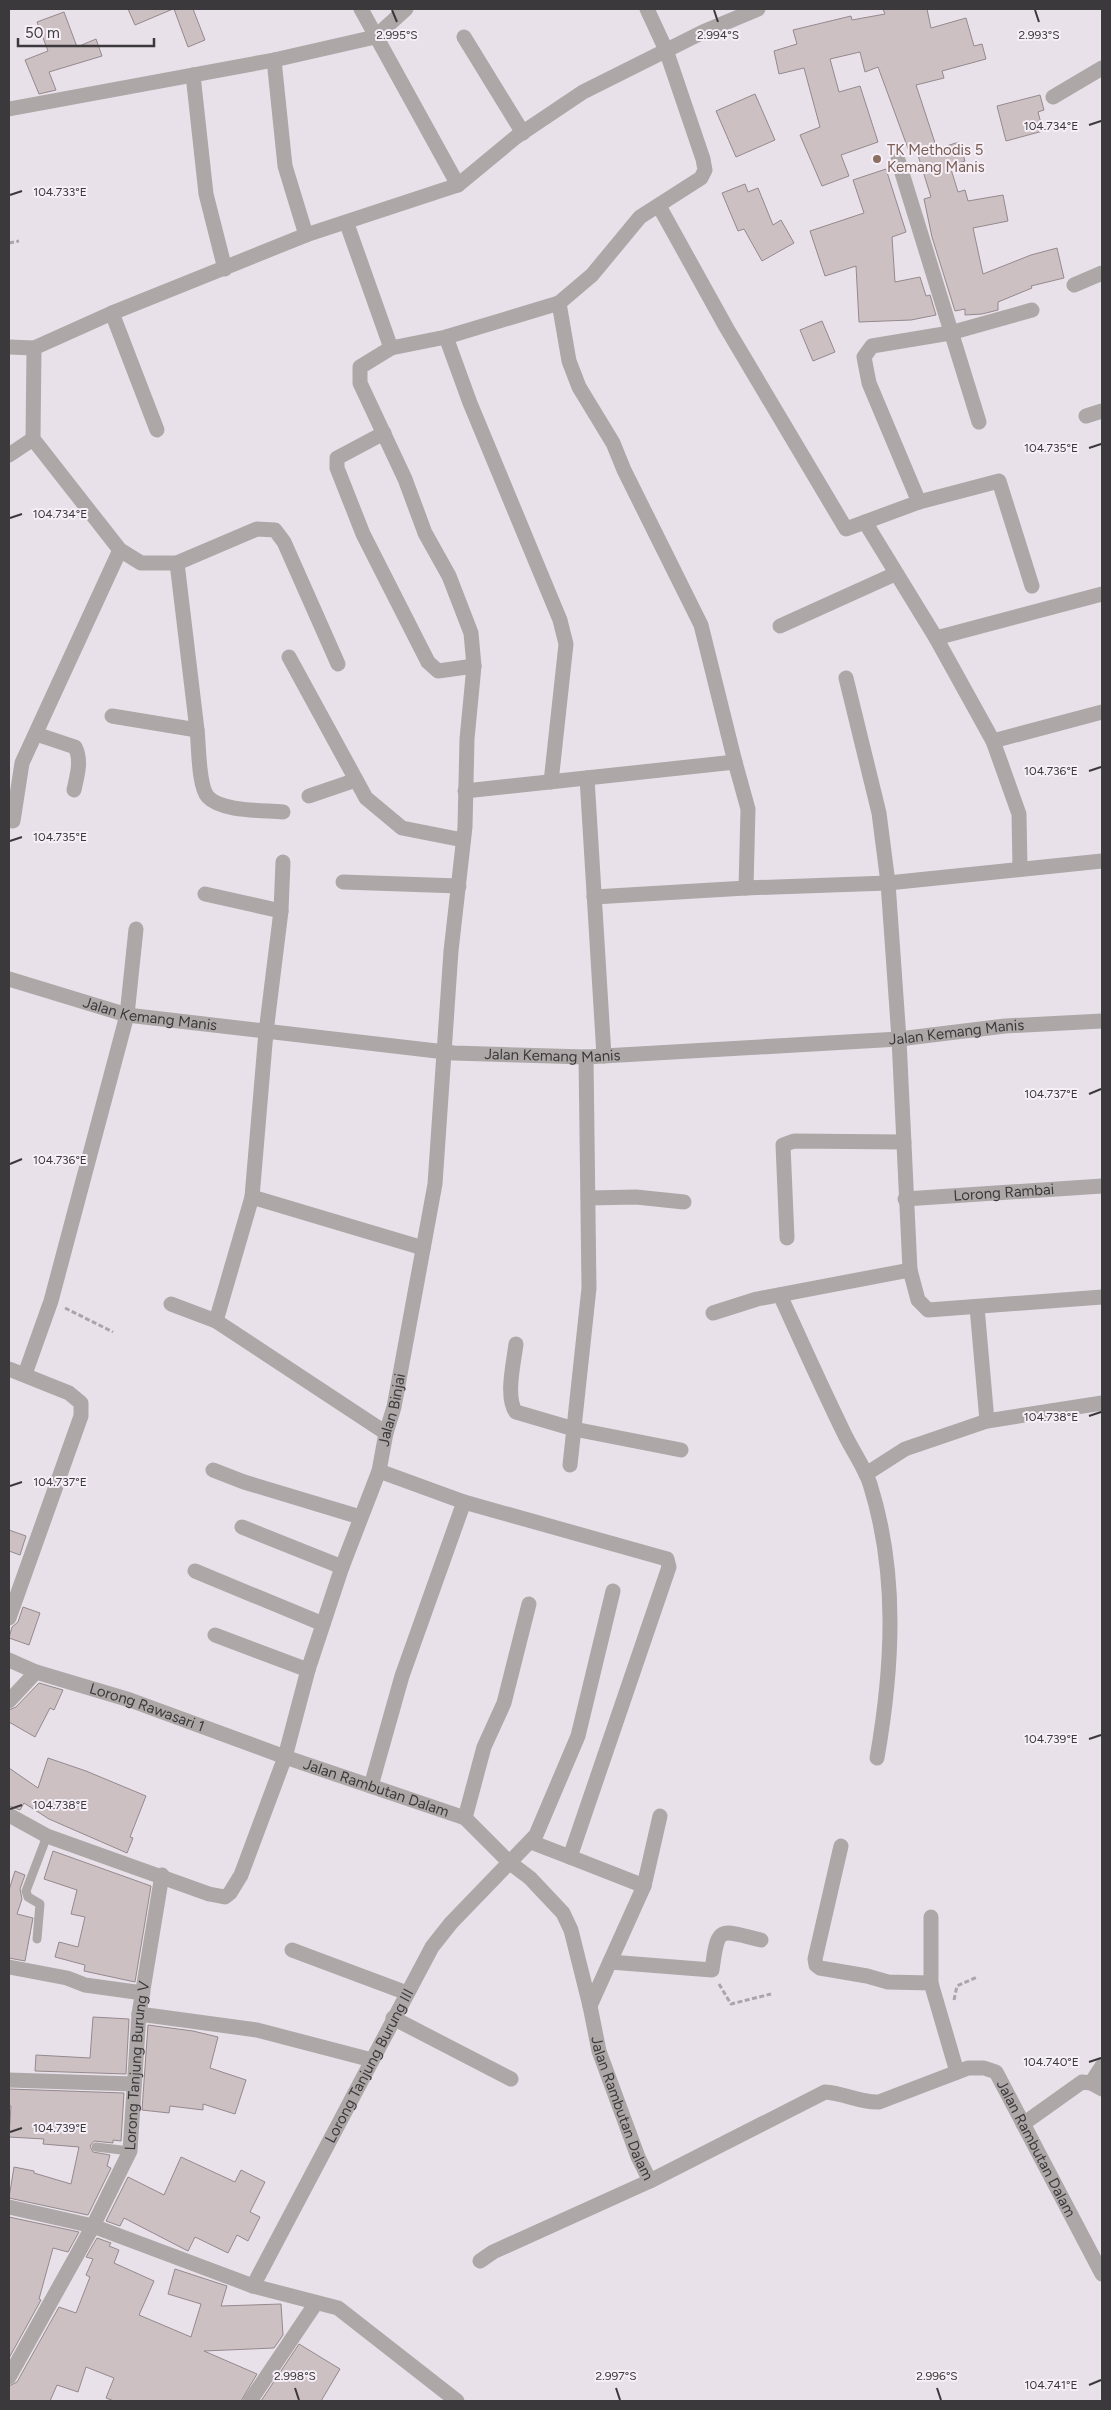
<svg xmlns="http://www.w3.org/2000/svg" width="1111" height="2410" font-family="Figtree,sans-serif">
<rect width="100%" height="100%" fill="#e9e1ea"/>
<!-- building -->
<g fill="#ccc0c3" stroke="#94898c">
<path d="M128,9h45l-38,16z"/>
<path d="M174,9h19l12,31 -17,7z"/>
<path d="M883,9h44l4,19 35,-10 8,28 8,-2 4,15 -44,12 2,7 -28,7 21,64 22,-7 6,19 -15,5 8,26 7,-2 3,11 35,-6 5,26 -35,7 10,46 48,-19 26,-7 7,30 -33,8 1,2 -34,14v8l-16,4 -17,1v-6l-10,2 -23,-74 -8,-38 7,-2 -14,-45 -7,2 -32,-87 -13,5 -5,-20 -30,7 9,33 21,-6 18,56 -37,13 8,21 -27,10 -22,-51 20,-8 -16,-59 -25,6 -5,-23 23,-7 -4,-14 58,-14 1,4 33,-6z"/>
<path d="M64,12l13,35 19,-8 6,17 -53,16 7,18 -17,4 -14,-34 23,-9 -11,-29z"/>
<path d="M755,94l20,46 -39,17 -20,-46z"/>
<path d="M1040,95l4,15 -6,2 5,19 -37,10 -9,-35z"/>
<path d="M886,169l20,63 -14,5 3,45 25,-5 6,19 4,-1 6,20 -25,5 -52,2 -3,-56 -31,10 -15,-45 54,-18 -11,-33z"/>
<path d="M745,184l3,8 10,-4 15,37 8,-5 13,23 -32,18 -18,-32 -6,2 -16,-38z"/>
<path d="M822,321l13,31 -22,9 -13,-31z"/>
<path d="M9,1530l17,6 -6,19 -11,-4z"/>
<path d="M23,1607l17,6 -11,32 -20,-7 3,-11 6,-5z"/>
<path d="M39,1683l24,7 -9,20 -4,-2 -15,29 -26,-15v-12l7,-3z"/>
<path d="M48,1758l38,13 60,25 -16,41 3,1 -6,15 -78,-34 -25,-16 -4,7 -11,-4v-38l29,20z"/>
<path d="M53,1851l98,35 -16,96 -51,-11 1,-6 -30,-8 4,-15 19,5 7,-30 -14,-3 6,-24 -33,-11z"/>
<path d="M15,1871l10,4 -5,14 2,10 -5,15 16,4 -8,43 -16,-3v-68z"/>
<path d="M93,2017l36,2 -3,55 -91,-3 1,-16 54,3z"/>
<path d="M148,2025l45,6 25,6 -8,31 36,12 -11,34 -32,-10v6l-33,-4 -1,7 -27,-3z"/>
<path d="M9,2089l115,4 -3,48 -8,-1v3l-19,-2 -4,5 3,6 17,3 -3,11 4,2 -23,47 -79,-17 5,-31 20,4v2l37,11 8,-37 -36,-3 1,-5 -35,-2 2,-31 -2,-1z"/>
<path d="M181,2157l54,25 6,-12 24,12 -15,30 10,5 -12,24 -11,-6 -9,18 -33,-16 -7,14 -64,-33 -4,8 -14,-5 22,-44 36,18z"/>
<path d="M9,2217l70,15 -11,20 -15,-4 -14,51 2,1 -32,58z"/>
<path d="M97,2238l14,5 -2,3 10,4 -5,13 40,18 -15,34 52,22 10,-33 -33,-10 7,-25 52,17 -6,20 60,-2 2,31 -9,13 -70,3 53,23 -16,27h-127l-8,-3 8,-20 -28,-11 -8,25 -21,-7 -7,16h-41v-15l8,-4 42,-75 17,6 14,-36 -4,-2 7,-16 -7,-2z"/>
<path d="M299,2344l41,25 -19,32h-60z"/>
</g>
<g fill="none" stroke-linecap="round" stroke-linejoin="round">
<!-- path -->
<g stroke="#aba5ab" stroke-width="3" stroke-dasharray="5 2.5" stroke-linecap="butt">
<path d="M9,243l10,-2"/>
<path d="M65,1308l48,24"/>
<path d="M719,1984l12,20 40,-10"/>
<path d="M954,2000l3,-14 20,-9"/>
</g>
<!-- lane -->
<g stroke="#ada8a7" stroke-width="9">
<path d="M37,1939l3,-35 -12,-7 -2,-6 21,-55"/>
<path d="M96,2147l34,4"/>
</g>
<!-- street -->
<g stroke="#ada8a7" stroke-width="15">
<path d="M361,9l97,176"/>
<path d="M464,37l59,96"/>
<path d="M274,60l11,106 21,69"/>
<path d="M193,75l13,119 19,75"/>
<path d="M1053,97l49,-29"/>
<path d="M9,109l265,-49 101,-23 31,-28"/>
<path d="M898,160l81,262"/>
<path d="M659,206l67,121 120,202 19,-7 71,116 57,103 26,73 1,54"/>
<path d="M1074,285l28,-12"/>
<path d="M559,303l10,58 10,26 34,56 11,27 77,155 34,137"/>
<path d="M112,313l45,117"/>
<path d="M446,337l24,66 90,217 6,24 -15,138"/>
<path d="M9,347l25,1 78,-35 194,-78 152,-50 58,-48 67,-45 120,-60 55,-23"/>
<path d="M34,348l-1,91 87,111 21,13h36l80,-34 18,1 9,12 54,122"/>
<path d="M391,348l55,-11 113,-34 33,-28 48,-58 61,-39 4,-8 -2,-11 -37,-109 -19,-41"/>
<path d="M1086,416l16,-5"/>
<path d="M384,433l-47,25v10l26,66 65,128 10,9 36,-5"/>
<path d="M9,455l24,-16"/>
<path d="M919,502l-50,-119 -5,-26 8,-11 78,-13 82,-23"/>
<path d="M865,522l54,-20 80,-21 33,105"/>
<path d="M780,626l115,-52"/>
<path d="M936,638l166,-44"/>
<path d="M289,657l77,141 36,30 61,12"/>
<path d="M846,678l33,135 9,70 11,156 11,231 8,30 10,10 174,-13"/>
<path d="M112,716l85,14 -20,-167"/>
<path d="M197,730c2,15 1,56 11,67 14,15 56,13 75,15"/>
<path d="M36,734l39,13c7,13 2,29 -1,43"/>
<path d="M993,741l109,-29"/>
<path d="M587,778l17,278"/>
<path d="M465,791l270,-29 13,47 -2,79 142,-5 214,-22"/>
<path d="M309,796l47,-16"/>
<path d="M13,821l9,-58 98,-213"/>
<path d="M343,882l116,4"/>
<path d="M205,894l76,17"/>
<path d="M594,897l152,-9"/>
<path id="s1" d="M9,979l118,36 327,38 132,4 313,-18 106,-13 97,-5"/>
<path d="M252,1197l171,51"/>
<path d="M588,1198l48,-1 48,5"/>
<path id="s2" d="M905,1199l197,-13"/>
<path d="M787,1238l-4,-93 11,-4 110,1"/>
<path d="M780,1295c21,46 42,93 64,138 8,17 20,33 26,51 28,89 23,182 7,274"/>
<path d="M171,1304l45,17 170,112"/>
<path d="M977,1307l10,114"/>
<path d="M713,1313l44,-14 153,-29"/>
<path d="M216,1321l36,-124 14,-165 15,-121 2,-49"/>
<path d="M516,1344c-2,17 -11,54 0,68l58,17 107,21"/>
<path d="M9,1369l60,24 12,10v13l-72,202"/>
<path d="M25,1374l26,-73 76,-286 9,-86"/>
<path d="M570,1465l19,-177 -3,-231"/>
<path d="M213,1470l31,12 116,35"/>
<path d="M379,1471l85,31 203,57 2,8 -99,290 74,29"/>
<path d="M866,1474l39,-25 82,-28 115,-18"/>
<path d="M242,1527l100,40"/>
<path d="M195,1571l128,53"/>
<path d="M215,1635l93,35"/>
<path id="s3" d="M9,1660l27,12 94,28 155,57 180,61 44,44 21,16 33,35 8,17 19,76 9,45 39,106 12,24 175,-89c19,1 35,11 54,10l89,-34h16l12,4 106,202"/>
<path d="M9,1701l27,-29"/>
<path d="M371,1786l31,-110 62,-174"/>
<path id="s4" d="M9,1815l38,21 162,58 16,3 5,-4 11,-18 44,-118 23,-87 34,-103 37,-96 7,-38 8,-26 41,-223 16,-233 14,-124 2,-88 7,-73 -3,-33 -22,-57 -24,-43 -20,-54 -45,-96v-16l31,-19 -44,-124"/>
<path d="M465,1818l19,-71 20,-44 25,-99"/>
<path d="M531,1842l39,15"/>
<path d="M841,1846l-26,113 1,6 4,3 47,8 21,6 43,1"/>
<path d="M931,1917v66l26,89"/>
<path d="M292,1950l115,43"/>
<path d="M610,1962l102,8c6,-46 7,-40 49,-30"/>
<path d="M9,1967l58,11 18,7 58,8"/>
<path d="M590,2006l54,-120 16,-70"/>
<path d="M139,2014l118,16 115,30"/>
<path d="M393,2018l118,61"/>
<path d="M9,2080l125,4"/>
<path d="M1091,2083l11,-17"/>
<path d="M1023,2124l59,-42 9,1 11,6"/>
<path d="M9,2207l84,19 160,60 85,22 119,93"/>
<path d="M480,2261l13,-9 157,-71"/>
<path id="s5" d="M253,2286l179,-339 19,-24 85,-88 42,-99 35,-145"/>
<path id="s6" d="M9,2377l84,-151 37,-75 9,-137 23,-139"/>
<path d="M250,2401l66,-98"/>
</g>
</g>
<!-- ticks -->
<path fill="none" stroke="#3c393c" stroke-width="2" d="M392,10l5,12M714,10l4,12M1035,10l4,12M1089,125l12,-4M10,195l12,-4M1089,448l12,-4M10,518l12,-4M1089,771l12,-4M10,841l12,-4M1089,1094l12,-5M10,1164l12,-5M1089,1416l12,-4M10,1486l12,-4M1089,1739l12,-4M10,1809l12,-4M1089,2062l12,-4M10,2132l12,-4M1089,2385l12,-5M295,2388l4,12M616,2388l4,12M937,2388l4,12"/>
<!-- markers -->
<circle fill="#8d6e63" stroke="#f6eff7" stroke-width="2" cx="877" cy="159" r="5"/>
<g text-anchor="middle" stroke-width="4" stroke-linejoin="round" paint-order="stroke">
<!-- education labels -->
<g font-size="15" fill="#785e54" stroke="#f6eff7" text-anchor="start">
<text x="887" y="155">TK Methodis 5<tspan x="887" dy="17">Kemang Manis</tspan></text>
</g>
<!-- street labels -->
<g font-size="15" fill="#3c393c" stroke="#f6eff7">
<text dy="5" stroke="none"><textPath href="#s1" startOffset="146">Jalan Kemang Manis</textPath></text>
<text dy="5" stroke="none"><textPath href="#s1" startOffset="956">Jalan Kemang Manis</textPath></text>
<text dy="5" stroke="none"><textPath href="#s1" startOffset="551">Jalan Kemang Manis</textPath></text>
<text dy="5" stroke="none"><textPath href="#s2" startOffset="99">Lorong Rambai</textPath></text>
<text dy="5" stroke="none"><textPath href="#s4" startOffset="749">Jalan Binjai</textPath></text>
<text dy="5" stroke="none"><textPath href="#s3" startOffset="146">Lorong Rawasari 1</textPath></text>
<text dy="5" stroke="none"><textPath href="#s3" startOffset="389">Jalan Rambutan Dalam</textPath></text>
<text dy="5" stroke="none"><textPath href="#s6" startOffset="342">Lorong Tanjung Burung V</textPath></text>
<text dy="5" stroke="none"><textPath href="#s5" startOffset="249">Lorong Tanjung Burung III</textPath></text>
<text dy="5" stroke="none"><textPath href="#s3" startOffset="824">Jalan Rambutan Dalam</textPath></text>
<text dy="5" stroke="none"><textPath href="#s3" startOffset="1364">Jalan Rambutan Dalam</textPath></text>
</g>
</g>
<g font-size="12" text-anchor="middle" fill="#3c393c" stroke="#f6eff7" stroke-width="4" stroke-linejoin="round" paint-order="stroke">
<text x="718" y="39">2.994°S</text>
<text x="1039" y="39">2.993°S</text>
<text x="397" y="39">2.995°S</text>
<text x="1051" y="130">104.734°E</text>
<text x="60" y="196">104.733°E</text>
<text x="1051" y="452">104.735°E</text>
<text x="60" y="518">104.734°E</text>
<text x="1051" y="775">104.736°E</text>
<text x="60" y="841">104.735°E</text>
<text x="1051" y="1098">104.737°E</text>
<text x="60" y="1164">104.736°E</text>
<text x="1051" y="1421">104.738°E</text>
<text x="60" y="1486">104.737°E</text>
<text x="1051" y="1743">104.739°E</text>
<text x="60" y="1809">104.738°E</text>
<text x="1051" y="2066">104.740°E</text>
<text x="60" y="2132">104.739°E</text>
<text x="295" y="2380">2.998°S</text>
<text x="616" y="2380">2.997°S</text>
<text x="937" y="2380">2.996°S</text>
<text x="1051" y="2389">104.741°E</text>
</g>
<!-- border -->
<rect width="1111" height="2410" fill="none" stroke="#3c393c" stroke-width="20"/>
<!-- scale -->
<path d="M18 38v8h136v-8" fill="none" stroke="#3c393c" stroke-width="2.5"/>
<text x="25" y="38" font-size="15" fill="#3c393c" stroke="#f6eff7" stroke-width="4" paint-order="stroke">50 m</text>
</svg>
